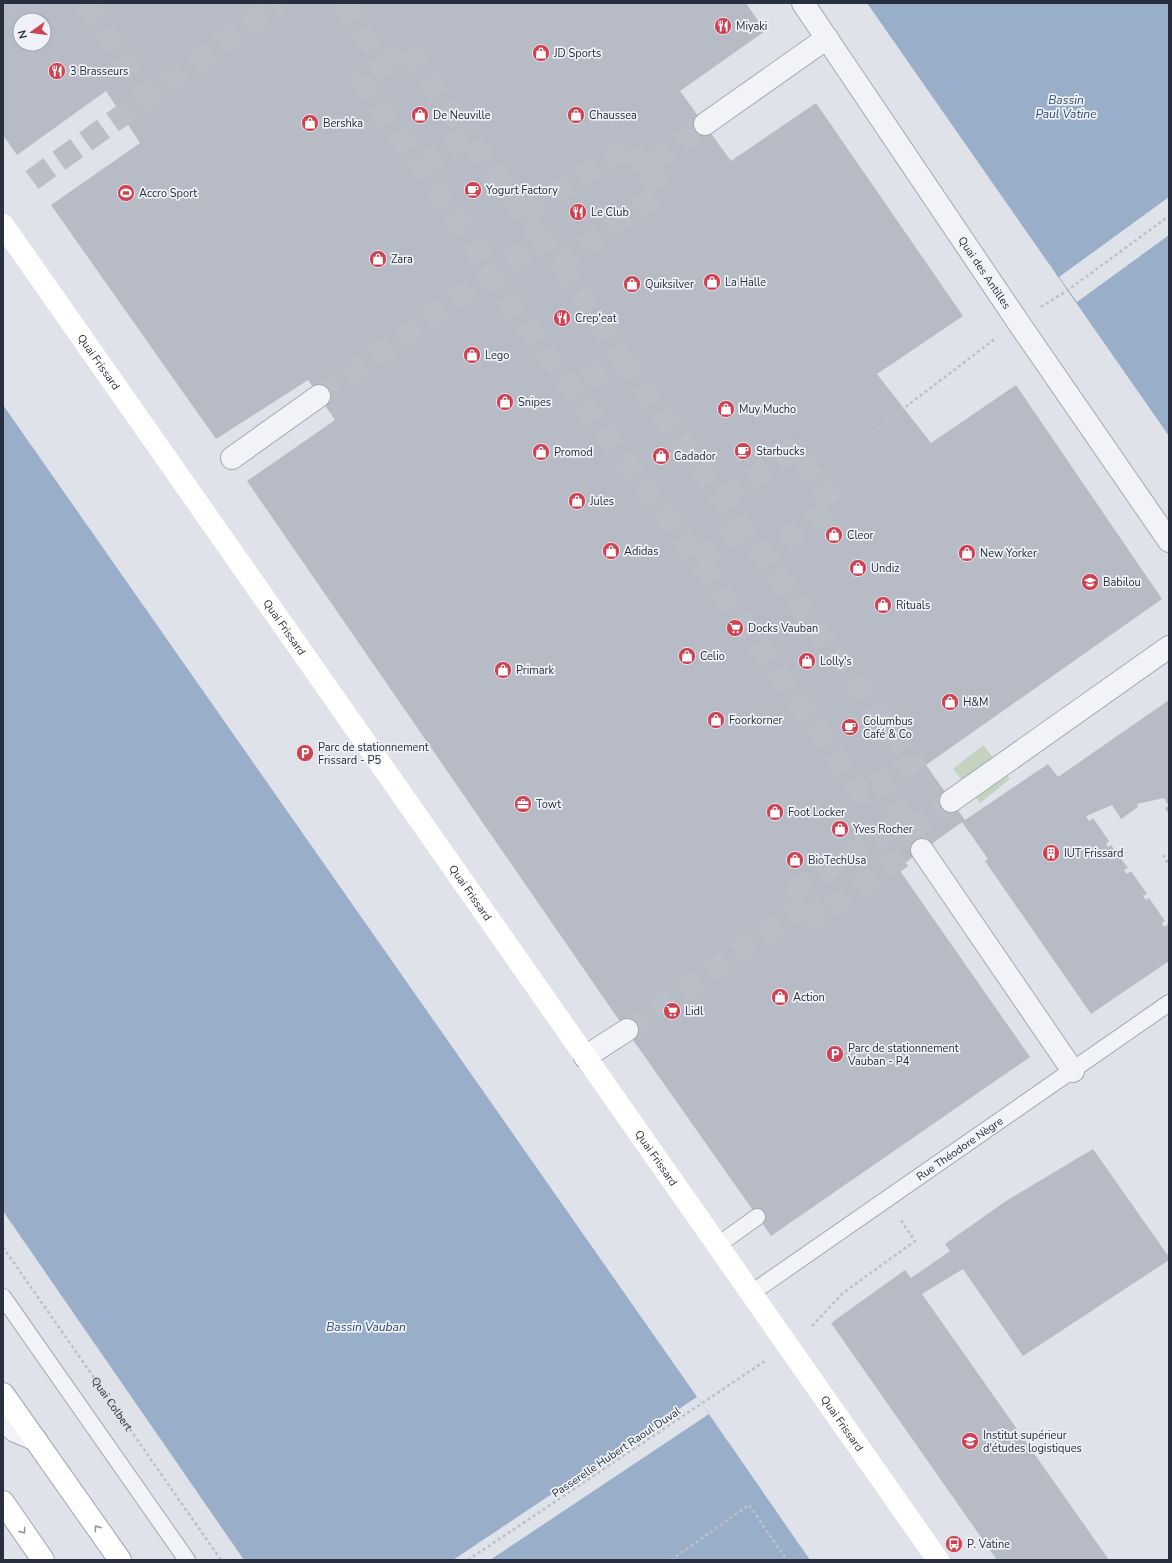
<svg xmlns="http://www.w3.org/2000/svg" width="1172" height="1563" font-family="'Nunito Sans',sans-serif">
<rect width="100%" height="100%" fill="#dfe2e8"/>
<!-- green -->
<path fill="#c4d2c0" d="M983,745l27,34 -30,24 -27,-34z"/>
<!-- water -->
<g fill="#99afc9">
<path d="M867,3h302v433z"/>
<path d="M3,405l699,999 108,156h-566l-241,-349z"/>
</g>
<!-- pier -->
<g fill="#dfe2e8">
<path d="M1169,197v38l-92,67 -18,-25z"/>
<path d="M697,1397l12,17 -219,146h-37z"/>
</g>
<!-- building -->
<g fill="#b6bbc5" fill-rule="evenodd">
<path d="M3,3h743l19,28 -85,60 51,70 85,-58 147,213 -86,58 54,69 85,-58 146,214 -236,166 39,55 83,-56 10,13 111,-77v114l-4,-6 4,-2 -5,-8 -27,6 1,3 -17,12 -9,-14 -26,11 3,5 4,-3 16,23 -3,3 2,3 3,-2 17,23 -4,2 3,4 4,-3 16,23 -4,2 3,4 3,-2 16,23 -3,2 2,4 4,-3 1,2v35l-78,53 -106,-153 3,-2 -26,-37 -64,46 132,189 -259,179 -159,-226 -365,-529 88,-61 -27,-40 -92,59 -165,-234 89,-62 -34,-52 -89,64 -14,-20zM20,20h24v24h-24z"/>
<path d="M1093,1149l76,108v3l-146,96 -60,-87 -41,25 187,266h-112l-166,-237 74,-53 6,8 39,-27 -5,-7 61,-43z"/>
</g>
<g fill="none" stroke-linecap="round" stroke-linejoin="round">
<!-- street-tunnel -->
<g stroke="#babec6" stroke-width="22" stroke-dasharray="22 11" stroke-linecap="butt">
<path d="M84,3l65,94"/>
<path d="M342,3l42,62 -23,16 115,166 13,29 210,285 163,233 19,-12 41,68"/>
<path d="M384,65l22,-18 62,88"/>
<path d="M421,167l47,-32 73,105"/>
<path d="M32,180l247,-177"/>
<path d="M523,214l107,-68 16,22"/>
<path d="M560,264l61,94 -48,31"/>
<path d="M621,358l142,198 151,206 -33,20"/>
<path d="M319,396l222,-156 19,24 101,-73 -15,-23 59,-44"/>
<path d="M723,499l71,-50 41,56 -72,51"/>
<path d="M699,561l44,-35"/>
<path d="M909,831l42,-30"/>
<path d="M808,904l9,14 102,-73"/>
<path d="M627,1030l181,-126 -10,-15 105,-68"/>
</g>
<defs>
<g id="lane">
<path d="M718,1245l39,-28"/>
<path id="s2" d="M750,1294l419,-291"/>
<path d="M3,1297l184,263"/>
</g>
<g id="street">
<path id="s3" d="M803,3l215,319 151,219"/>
<path d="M705,124l122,-86"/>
<path d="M232,458l87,-62"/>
<path d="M951,801l218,-154"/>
<path d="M922,850l151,221"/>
<path d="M585,1057l42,-27"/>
<path d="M3,1421l12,10 21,9"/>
</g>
<g id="primary">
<path d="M3,1394l117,166"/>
<path d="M3,1502l40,58"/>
</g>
</defs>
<!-- lane casing -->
<use href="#lane" stroke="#a4a9b2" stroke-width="18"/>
<!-- street casing -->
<use href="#street" stroke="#a4a9b2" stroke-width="24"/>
<!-- primary casing -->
<use href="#primary" stroke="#9ea6b4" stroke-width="24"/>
<!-- path -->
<g stroke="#bdc0c6" stroke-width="2.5" stroke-dasharray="3 3" stroke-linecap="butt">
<path d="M1041,307l27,-17 101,-74"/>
<path d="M815,476l181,-138"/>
<path d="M1163,855l6,10"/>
<path id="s1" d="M3,1247l218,313"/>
<path d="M812,1326l31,-33 72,-52 -15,-22"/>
<path d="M468,1560l297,-199"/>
<path d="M671,1560l78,-55 38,55"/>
</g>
<!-- lane -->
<use href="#lane" stroke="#f1f3f6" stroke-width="16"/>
<!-- street -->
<use href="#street" stroke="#f1f3f6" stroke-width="22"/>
<!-- secondary -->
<path stroke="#fff" stroke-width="22" id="s4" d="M3,225l935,1335"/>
<!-- primary -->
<use href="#primary" stroke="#fff" stroke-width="22"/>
</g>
<!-- one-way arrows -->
<defs><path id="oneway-chevron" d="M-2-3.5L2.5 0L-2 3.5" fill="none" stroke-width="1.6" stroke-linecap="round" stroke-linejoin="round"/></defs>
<g stroke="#94979f">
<use href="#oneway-chevron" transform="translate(97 1528) rotate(-125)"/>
<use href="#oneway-chevron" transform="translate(23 1531) rotate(55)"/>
</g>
<!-- icons -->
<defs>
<symbol id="restaurant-disc" viewBox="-11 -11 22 22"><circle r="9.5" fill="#cf4253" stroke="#eef1f6"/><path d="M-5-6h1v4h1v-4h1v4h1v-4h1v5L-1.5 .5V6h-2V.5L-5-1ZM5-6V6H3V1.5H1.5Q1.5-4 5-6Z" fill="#fff"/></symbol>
<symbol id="shop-disc" viewBox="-11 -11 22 22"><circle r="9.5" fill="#cf4253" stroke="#eef1f6"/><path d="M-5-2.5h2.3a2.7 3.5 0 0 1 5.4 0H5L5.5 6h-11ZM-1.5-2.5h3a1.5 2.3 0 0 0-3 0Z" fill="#fff"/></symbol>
<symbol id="cafe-disc" viewBox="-11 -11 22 22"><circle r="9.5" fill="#cf4253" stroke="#eef1f6"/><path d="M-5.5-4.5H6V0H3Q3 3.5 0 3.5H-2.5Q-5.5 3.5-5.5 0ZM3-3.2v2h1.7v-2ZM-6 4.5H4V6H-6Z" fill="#fff"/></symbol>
<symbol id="stadium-disc" viewBox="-11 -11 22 22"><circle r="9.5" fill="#cf4253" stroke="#eef1f6"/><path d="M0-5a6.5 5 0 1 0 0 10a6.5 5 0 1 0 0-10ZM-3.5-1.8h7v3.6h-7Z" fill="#fff"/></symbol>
<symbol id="school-disc" viewBox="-11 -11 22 22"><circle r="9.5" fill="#cf4253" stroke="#eef1f6"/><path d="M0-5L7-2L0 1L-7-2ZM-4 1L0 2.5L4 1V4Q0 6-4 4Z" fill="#fff"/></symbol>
<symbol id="supermarket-disc" viewBox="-11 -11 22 22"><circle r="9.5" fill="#cf4253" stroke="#eef1f6"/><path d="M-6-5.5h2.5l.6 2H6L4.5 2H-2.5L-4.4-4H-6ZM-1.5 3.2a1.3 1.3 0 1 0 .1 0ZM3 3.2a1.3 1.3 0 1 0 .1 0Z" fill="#fff"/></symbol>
<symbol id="parking-disc" viewBox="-11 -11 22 22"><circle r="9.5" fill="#cf4253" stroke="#eef1f6"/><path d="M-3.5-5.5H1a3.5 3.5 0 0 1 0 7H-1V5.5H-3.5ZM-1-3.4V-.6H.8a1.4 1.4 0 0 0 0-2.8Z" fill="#fff"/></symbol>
<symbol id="office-disc" viewBox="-11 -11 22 22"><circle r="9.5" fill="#cf4253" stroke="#eef1f6"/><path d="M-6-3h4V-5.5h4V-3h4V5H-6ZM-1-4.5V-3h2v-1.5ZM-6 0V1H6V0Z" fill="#fff"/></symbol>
<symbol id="building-disc" viewBox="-11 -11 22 22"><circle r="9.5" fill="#cf4253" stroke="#eef1f6"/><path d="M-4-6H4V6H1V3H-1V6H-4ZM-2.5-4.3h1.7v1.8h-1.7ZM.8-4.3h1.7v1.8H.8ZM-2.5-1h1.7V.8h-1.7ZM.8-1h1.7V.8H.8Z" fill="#fff"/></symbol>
<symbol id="university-disc" viewBox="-11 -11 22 22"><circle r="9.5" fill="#cf4253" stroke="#eef1f6"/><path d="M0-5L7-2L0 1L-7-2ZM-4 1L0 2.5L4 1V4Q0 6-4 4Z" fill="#fff"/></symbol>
<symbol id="bus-disc" viewBox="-11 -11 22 22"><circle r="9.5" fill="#cf4253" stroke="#eef1f6"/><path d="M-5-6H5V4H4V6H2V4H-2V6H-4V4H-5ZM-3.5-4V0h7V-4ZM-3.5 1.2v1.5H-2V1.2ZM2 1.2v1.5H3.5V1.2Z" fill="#fff"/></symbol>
</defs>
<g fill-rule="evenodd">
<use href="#restaurant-disc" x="713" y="16" width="20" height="20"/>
<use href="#shop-disc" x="531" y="43" width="20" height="20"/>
<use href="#restaurant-disc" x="47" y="61" width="20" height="20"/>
<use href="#shop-disc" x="410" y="105" width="20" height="20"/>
<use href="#shop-disc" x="566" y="105" width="20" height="20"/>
<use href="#shop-disc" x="300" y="113" width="20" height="20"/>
<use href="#cafe-disc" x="463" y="180" width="20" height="20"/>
<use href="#stadium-disc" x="116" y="183" width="20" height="20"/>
<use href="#restaurant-disc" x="568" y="202" width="20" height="20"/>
<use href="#shop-disc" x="368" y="249" width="20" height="20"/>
<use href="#shop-disc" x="702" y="272" width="20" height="20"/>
<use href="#shop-disc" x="622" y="274" width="20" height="20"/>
<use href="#restaurant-disc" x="552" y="308" width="20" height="20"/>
<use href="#shop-disc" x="462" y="345" width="20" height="20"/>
<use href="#shop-disc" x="495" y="392" width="20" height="20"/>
<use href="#shop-disc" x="716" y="399" width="20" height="20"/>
<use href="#cafe-disc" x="733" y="441" width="20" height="20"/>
<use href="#shop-disc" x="531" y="442" width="20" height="20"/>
<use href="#shop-disc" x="651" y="446" width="20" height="20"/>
<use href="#shop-disc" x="567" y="491" width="20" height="20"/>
<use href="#shop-disc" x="824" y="525" width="20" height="20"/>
<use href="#shop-disc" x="601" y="541" width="20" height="20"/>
<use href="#shop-disc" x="957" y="543" width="20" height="20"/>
<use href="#shop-disc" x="848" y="558" width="20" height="20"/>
<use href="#school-disc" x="1080" y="572" width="20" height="20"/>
<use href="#shop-disc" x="873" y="595" width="20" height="20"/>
<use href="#supermarket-disc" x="725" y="618" width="20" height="20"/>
<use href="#shop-disc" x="677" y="646" width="20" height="20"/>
<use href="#shop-disc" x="797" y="651" width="20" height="20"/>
<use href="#shop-disc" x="493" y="660" width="20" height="20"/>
<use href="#shop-disc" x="940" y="692" width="20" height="20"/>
<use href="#shop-disc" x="706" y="710" width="20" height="20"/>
<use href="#cafe-disc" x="840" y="717" width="20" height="20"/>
<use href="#parking-disc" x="295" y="743" width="20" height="20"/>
<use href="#office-disc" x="513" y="794" width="20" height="20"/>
<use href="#shop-disc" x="765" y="802" width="20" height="20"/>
<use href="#shop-disc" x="830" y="819" width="20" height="20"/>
<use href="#building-disc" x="1041" y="843" width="20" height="20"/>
<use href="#shop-disc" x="785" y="850" width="20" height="20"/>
<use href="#shop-disc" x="770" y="987" width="20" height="20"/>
<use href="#supermarket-disc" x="662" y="1001" width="20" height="20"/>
<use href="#parking-disc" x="825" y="1044" width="20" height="20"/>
<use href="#university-disc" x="960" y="1431" width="20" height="20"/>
<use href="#bus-disc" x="944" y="1534" width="20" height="20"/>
</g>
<g text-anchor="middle" stroke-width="3.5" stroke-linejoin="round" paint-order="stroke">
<!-- poi labels -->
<g font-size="11" fill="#282f3f" stroke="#eef1f6" text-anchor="start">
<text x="736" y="30">Miyaki</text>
<text x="554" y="57">JD Sports</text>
<text x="70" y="75">3 Brasseurs</text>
<text x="433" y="119">De Neuville</text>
<text x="589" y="119">Chaussea</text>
<text x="323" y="127">Bershka</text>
<text x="486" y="194">Yogurt Factory</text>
<text x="139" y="197">Accro Sport</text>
<text x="591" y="216">Le Club</text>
<text x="391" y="263">Zara</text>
<text x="725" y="286">La Halle</text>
<text x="645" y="288">Quiksilver</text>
<text x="575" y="322">Crep'eat</text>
<text x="485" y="359">Lego</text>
<text x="518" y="406">Snipes</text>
<text x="739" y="413">Muy Mucho</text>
<text x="756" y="455">Starbucks</text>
<text x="554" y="456">Promod</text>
<text x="674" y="460">Cadador</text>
<text x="590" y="505">Jules</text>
<text x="847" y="539">Cleor</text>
<text x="624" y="555">Adidas</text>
<text x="980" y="557">New Yorker</text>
<text x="871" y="572">Undiz</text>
<text x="1103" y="586">Babilou</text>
<text x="896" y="609">Rituals</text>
<text x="748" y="632">Docks Vauban</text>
<text x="700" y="660">Celio</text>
<text x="820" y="665">Lolly's</text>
<text x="516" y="674">Primark</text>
<text x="963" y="706">H&amp;M</text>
<text x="729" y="724">Foorkorner</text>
<text x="863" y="725">Columbus<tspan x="863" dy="13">Café &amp; Co</tspan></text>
<text x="318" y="751">Parc de stationnement<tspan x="318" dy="13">Frissard - P5</tspan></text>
<text x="536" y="808">Towt</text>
<text x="788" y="816">Foot Locker</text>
<text x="853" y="833">Yves Rocher</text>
<text x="1064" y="857">IUT Frissard</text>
<text x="808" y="864">BioTechUsa</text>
<text x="793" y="1001">Action</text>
<text x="685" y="1015">Lidl</text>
<text x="848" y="1052">Parc de stationnement<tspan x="848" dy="13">Vauban - P4</tspan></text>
<text x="983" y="1439">Institut supérieur<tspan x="983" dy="13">d'études logistiques</tspan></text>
<text x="967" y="1548">P. Vatine</text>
</g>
<!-- street labels -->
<g font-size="11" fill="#282f3f" stroke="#eef1f6">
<text dy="4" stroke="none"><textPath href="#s3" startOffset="325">Quai des Antilles</textPath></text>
<text dy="4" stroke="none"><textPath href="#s4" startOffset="167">Quai Frissard</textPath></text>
<text dy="4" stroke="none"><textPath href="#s4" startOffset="491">Quai Frissard</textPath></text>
<text dy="4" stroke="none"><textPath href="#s4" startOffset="815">Quai Frissard</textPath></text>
<text dy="4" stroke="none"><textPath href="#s2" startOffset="255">Rue Théodore Nègre</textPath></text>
<text dy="4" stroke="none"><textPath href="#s4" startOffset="1139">Quai Frissard</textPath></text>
<text dy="4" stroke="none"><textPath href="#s1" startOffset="191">Quai Colbert</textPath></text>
<text dy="4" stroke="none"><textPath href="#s4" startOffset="1463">Quai Frissard</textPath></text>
<text transform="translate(616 1452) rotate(-34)" y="4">Passerelle Hubert Raoul Duval</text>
</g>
<!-- water labels -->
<g font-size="12" font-style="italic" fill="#314d73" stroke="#eef1f6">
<text x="1066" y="104">Bassin<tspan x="1066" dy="14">Paul Vatine</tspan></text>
<text x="366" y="1331">Bassin Vauban</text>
</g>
</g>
<!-- border -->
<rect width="1172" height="1563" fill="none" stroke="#282f3f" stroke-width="8"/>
<!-- north arrow -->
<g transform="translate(32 32) rotate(256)"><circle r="19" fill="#eef1f6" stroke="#9fa3ad"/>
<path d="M0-3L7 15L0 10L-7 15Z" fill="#cf4253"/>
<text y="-6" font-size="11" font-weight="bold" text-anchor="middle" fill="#282f3f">N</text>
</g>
</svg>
